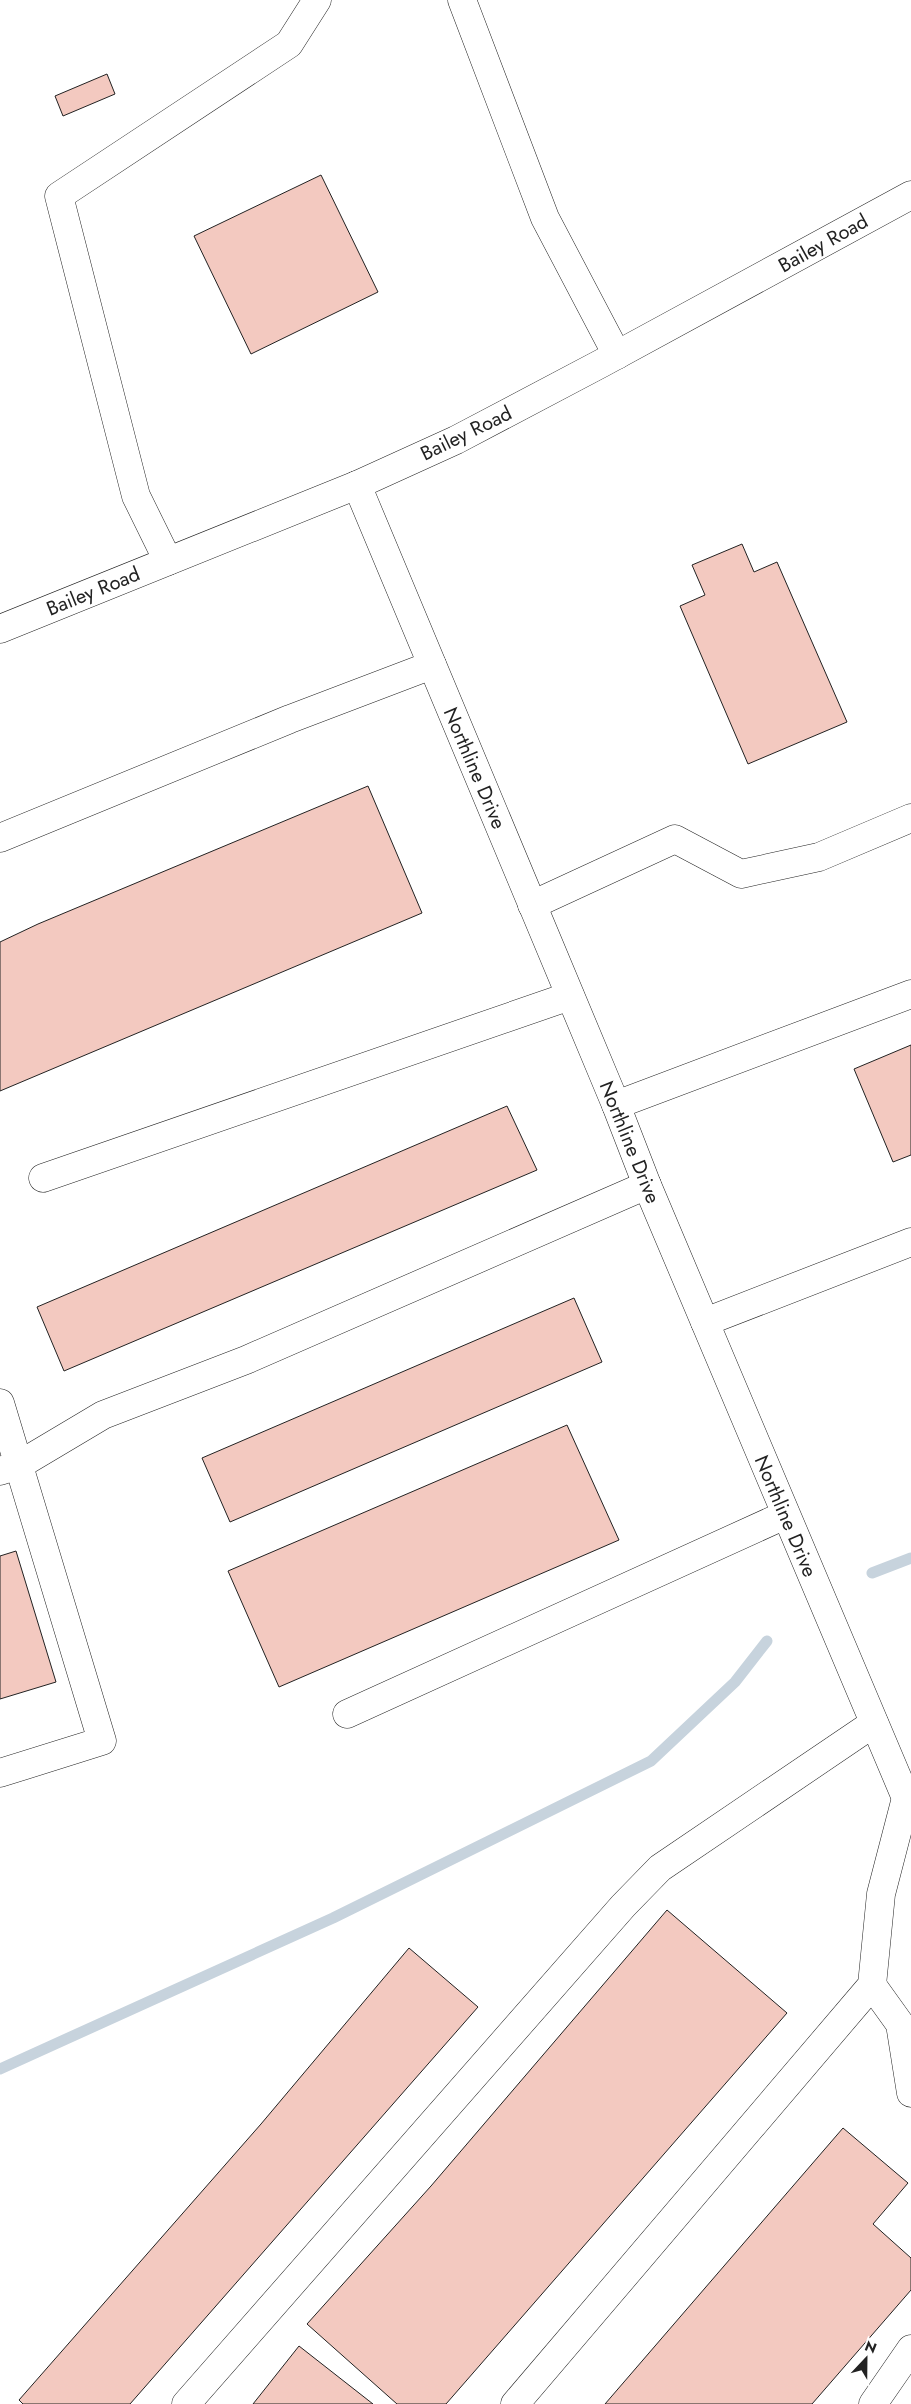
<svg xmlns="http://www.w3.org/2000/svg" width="911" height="2404" font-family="Jost,sans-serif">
<rect width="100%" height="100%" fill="#fff"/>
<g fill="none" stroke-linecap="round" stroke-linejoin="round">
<!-- stream -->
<g stroke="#c7d3dd" stroke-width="11">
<path d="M872,1573l39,-15"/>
<path d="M0,2069l333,-151 318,-157 84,-79 32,-41"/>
</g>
</g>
<!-- building -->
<g fill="#f3c9c0" stroke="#222">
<path d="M107,74l8,20 -52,22 -8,-20z"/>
<path d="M321,175l57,117 -127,62 -57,-118z"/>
<path d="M742,544l12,28 23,-10 70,160 -99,42 -68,-158 25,-11 -13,-30z"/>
<path d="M368,786l54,127 -422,178v-149l38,-18z"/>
<path d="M911,1045v110l-18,7 -39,-93z"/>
<path d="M507,1106l30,64 -473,201 -27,-64z"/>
<path d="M574,1298l28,64 -372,160 -28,-64z"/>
<path d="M567,1425l52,115 -340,147 -51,-116z"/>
<path d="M16,1551l40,131 -56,17v-143z"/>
<path d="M667,1910l120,103 -341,391h-49l-90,-80 124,-138z"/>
<path d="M409,1948l69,59 -348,397h-107l-4,-4 242,-276z"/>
<path d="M843,2128l65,55 -35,41 38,34v32l-99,114h-207z"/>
<path d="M299,2346l74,58h-120z"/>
</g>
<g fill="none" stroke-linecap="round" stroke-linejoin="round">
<defs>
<g id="minor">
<path d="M462,0l83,218 72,137"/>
<path d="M357,485l259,620 31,80 259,613 5,6"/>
<path d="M168,561l-32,-65 -77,-300 230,-152 28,-44"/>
<path d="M0,629l357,-144 99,-45 146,-77 309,-168"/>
<path d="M0,838l290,-119 142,-54"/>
<path d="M532,905l143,-66 66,35 78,-17 92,-39"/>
<path d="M616,1105l295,-111"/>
<path d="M43,1178l527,-182"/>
<path d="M705,1322l206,-80"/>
<path d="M0,1403l102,338 -102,32"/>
<path d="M0,1471l19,-6 84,-50 143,-55 401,-175"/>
<path d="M347,1714l438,-199"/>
<path d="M872,1985l28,39 11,69"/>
<path d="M186,2404l437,-498 37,-38 214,-145"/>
<path d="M515,2404l357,-419 9,-91 25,-96"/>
<path d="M873,2404l38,-55"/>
</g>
</defs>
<!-- minor casing -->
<use href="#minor" stroke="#222" stroke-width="29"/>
<!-- minor -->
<use href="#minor" stroke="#fff" stroke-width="28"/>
</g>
<g text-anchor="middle" stroke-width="4" stroke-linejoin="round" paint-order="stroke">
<!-- street labels -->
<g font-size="20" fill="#222" stroke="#fff">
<text transform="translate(823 243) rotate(-29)" y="7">Bailey Road</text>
<text transform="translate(466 433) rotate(-26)" y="7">Bailey Road</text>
<text transform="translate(93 591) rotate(-22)" y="7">Bailey Road</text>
<text transform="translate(475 768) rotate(67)" y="7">Northline Drive</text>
<text transform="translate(630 1142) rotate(68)" y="7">Northline Drive</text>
<text transform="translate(786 1516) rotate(67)" y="7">Northline Drive</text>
</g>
</g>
<!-- north arrow -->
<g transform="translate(866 2359) rotate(22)" stroke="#ffffff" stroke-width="4" paint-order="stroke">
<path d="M0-4L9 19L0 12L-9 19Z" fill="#222222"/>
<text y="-8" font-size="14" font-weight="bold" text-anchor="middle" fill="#222222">N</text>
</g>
</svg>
